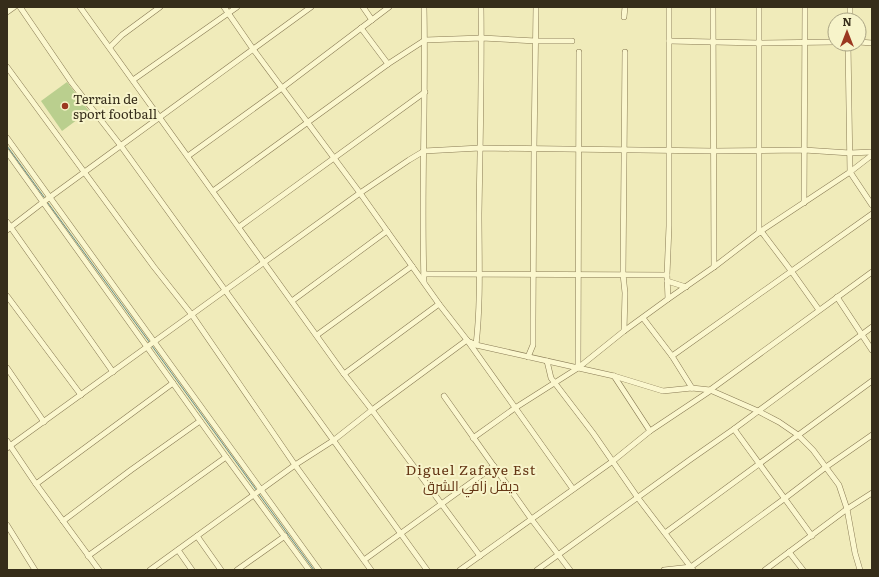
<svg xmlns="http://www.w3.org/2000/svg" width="879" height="577" font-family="Literata,Cairo,serif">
<rect width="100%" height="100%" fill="#f0ebba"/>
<!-- pitch -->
<path fill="#bacf8e" d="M67,82l22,29 -27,20 -21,-30z"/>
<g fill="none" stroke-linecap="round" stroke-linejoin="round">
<!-- stream -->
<g stroke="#668e8c" stroke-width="1">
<path d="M7,146l37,51"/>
<path d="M48,203l102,140"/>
<path d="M152,346l105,145"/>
<path d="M258,493l56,77"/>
</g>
<defs>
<g id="minor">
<path d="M20,7l52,76 49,63 306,424"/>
<path d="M80,7l264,367 28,36 108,146"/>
<path d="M224,7l29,42 107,144 79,111 28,36 106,149"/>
<path d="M363,7l9,13"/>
<path d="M713,7l1,260"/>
<path d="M7,12l7,-5"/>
<path d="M624,17l1,-10"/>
<path d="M850,20v-13"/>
<path d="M361,28l27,36"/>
<path d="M669,41l90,2 76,-1"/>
<path d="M859,42l13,1"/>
<path d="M848,44l2,128 22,33"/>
<path d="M110,47l12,-12 38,-28"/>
<path d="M7,67l147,200 38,48 103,150 76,105"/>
<path d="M133,80l104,-73"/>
<path d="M7,138l312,432"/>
<path d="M7,152l219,305 83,113"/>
<path d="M188,156l94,-68 107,-81"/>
<path d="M213,191l175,-127 37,-24 57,-2 54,3h36"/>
<path d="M804,203l1,-196"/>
<path d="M7,222l106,150"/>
<path d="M239,227l186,-135"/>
<path d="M7,230l35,-27 269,-196"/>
<path d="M761,231l31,41 27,38"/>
<path d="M759,233v-226"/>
<path d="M424,274l243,1"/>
<path d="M667,281l19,6"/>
<path d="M424,282c-3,-92 2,-183 0,-275"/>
<path d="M7,296l74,99"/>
<path d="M837,297l35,53"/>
<path d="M668,299l-1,-24 2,-49v-219"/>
<path d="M292,301l95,-70"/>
<path d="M643,318l29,38 20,32"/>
<path d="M624,331l1,-38 -2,-19 2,-222"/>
<path d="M317,335l95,-69"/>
<path d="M470,342l6,3 138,31 49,15 29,-3 18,2 48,21 21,11 19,13 15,15 26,35 8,24 8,44 5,17"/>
<path d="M476,345c5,-43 3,-87 3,-131 1,-69 3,-138 2,-207"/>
<path d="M672,356l200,-142"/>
<path d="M528,357l5,-12v-25l1,-171 2,-142"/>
<path d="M547,361l4,17 42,55 45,65 55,72"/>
<path d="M7,368l37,54"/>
<path d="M578,368l1,-316"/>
<path d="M344,374l95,-70"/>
<path d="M614,376l36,55"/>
<path d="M710,390l162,-118"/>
<path d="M444,396l88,124 38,50"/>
<path d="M734,429l78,107"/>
<path d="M473,438l42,-30 63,-40 46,-37 44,-32 46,-32 47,-36 89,-59 22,-17"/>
<path d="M7,441l29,43 63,86"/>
<path d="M7,448l353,-255 49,-33 15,-9 56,-3 234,3 90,-1 46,3 22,-1"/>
<path d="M36,484l137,-101"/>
<path d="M63,521l68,-51 69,-49"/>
<path d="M7,525l28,45"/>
<path d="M665,533l207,-152"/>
<path d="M197,536l24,34"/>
<path d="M178,550l14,20"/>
<path d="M789,552l14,18"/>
<path d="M88,556l138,-99"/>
<path d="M364,560l130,-94"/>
<path d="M150,570l145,-105 39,-25 38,-30 95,-70"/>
<path d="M237,570l48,-34"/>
<path d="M460,570l153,-109 37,-30 60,-40"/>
<path d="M537,570l154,-111 43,-30 138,-102"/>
<path d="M664,570l27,-3 93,-68 42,-32 46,-32"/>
<path d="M765,570l82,-61 25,-16"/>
</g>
</defs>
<!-- minor casing -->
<use href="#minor" stroke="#887a54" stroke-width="6"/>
<!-- minor -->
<use href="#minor" stroke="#fbf7ce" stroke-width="5"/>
</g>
<!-- markers -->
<circle fill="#9b3820" stroke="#f7f4ca" stroke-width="1.5" cx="65" cy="106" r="4"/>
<g text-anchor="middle" stroke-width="4" stroke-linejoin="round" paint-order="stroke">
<!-- poi labels -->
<g font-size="13" fill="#362d1a" stroke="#f7f4ca" text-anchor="start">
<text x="73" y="104">Terrain de<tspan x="73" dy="15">sport football</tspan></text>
</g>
<!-- neighbourhood labels -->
<g font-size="14" letter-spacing="1" fill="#653716" stroke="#f7f4ca">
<text x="471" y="475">Diguel Zafaye Est<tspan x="471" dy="16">ديقل زافي الشرق</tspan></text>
</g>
</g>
<!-- border -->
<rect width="879" height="577" fill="none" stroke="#362d1a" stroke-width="16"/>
<!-- north arrow -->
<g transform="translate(847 32)"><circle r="19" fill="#f7f4ca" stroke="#aaa484"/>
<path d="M0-3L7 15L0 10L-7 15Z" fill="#9b3820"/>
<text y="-6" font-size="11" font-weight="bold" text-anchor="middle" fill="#362d1a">N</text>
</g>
</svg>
